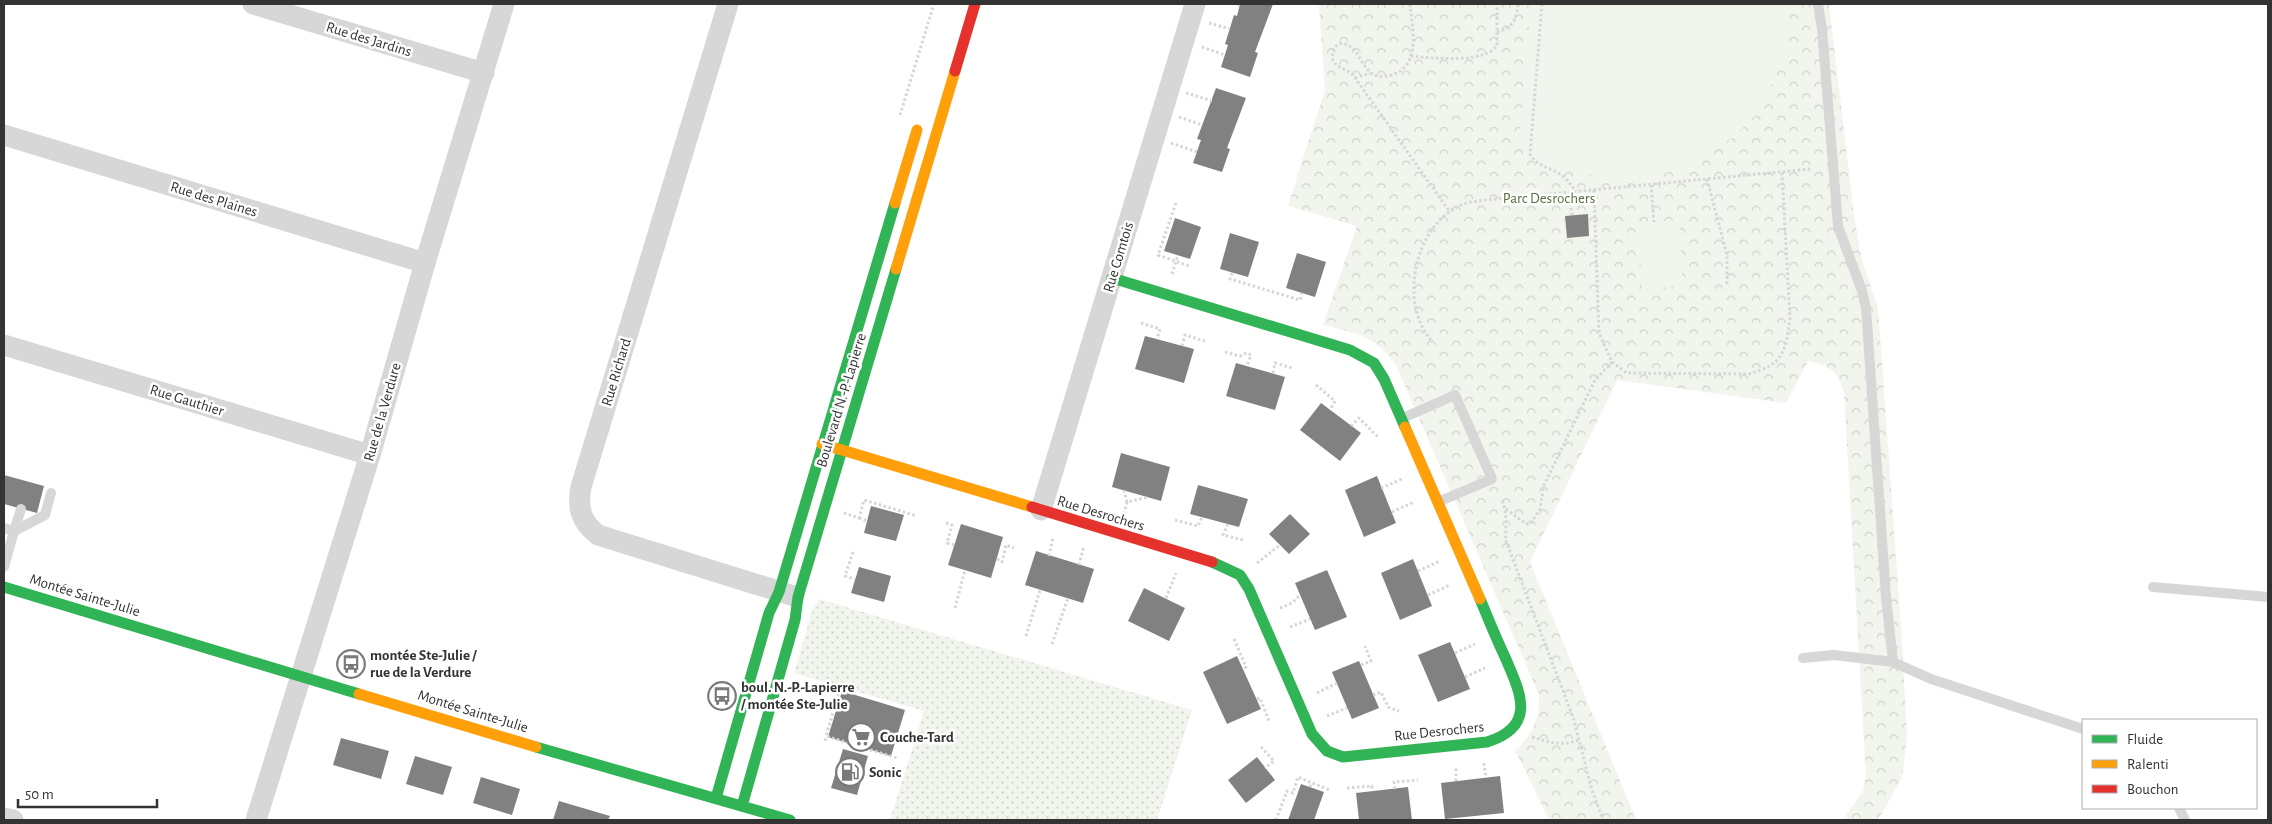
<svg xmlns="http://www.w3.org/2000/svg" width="2272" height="824" font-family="'Alegreya Sans',sans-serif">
<defs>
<pattern id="grass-dots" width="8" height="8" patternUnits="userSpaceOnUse" patternTransform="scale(1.25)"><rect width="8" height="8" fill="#f1f5ed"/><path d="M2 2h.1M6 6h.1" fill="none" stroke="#cfd2cc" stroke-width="1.8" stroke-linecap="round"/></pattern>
<pattern id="park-crowns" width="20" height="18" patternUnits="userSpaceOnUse" patternTransform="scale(1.25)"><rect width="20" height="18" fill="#f1f5ed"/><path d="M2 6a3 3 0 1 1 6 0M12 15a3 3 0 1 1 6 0" fill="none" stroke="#cfd2cc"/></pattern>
</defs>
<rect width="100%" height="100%" fill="#fff"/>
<!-- grass -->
<path fill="url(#grass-dots)" d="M819,599l373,111 -35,110h-267l34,-109 -130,-38 20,-68h3z"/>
<!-- park -->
<path fill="url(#park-crowns)" d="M1319,4h510l25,211 7,42 17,51 24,333 5,95 -5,42 -24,42h-35l20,-29 3,-15 -22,-384c-7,-23 -13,-25 -36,-31l-22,42 -169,-23 -87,182 106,258h-87l-34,-70c18,-15 25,-32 24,-55l-143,-330c-21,-30 -39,-31 -73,-40l34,-99 -69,-20 37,-116z"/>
<!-- pitch -->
<g fill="#f1f5ed">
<path d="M1531,4h259l-1,31 -5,23 -24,53 -28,27 -33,21 -30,13 -23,5 -29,1 -26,-3 -53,-14 -19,-14z"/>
<path d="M1679,220l4,66 -41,3 -4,-66z"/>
</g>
<!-- building -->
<g fill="#818181">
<path d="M1240,4h33l-18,48 3,1 -8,24 -29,-10 7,-22 -3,-1 9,-29 3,1z"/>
<path d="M1216,88l30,10 -19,50 3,1 -8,23 -29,-9 8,-23 -4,-1z"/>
<path d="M1588,214l1,22 -22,2 -2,-22z"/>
<path d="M1175,218l26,9 -11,32 -26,-8z"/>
<path d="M1230,233l29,9 -11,35 -28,-8z"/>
<path d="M1297,253l29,9 -11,35 -29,-9z"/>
<path d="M1145,336l49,13 -10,34 -49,-14z"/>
<path d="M1236,363l49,14 -10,33 -49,-14z"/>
<path d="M1321,403l40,30 -21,28 -40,-31z"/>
<path d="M1121,453l49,14 -9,34 -49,-14z"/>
<path d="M4,475l40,11 -7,27 -33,-9z"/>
<path d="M1377,476l19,47 -32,14 -19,-47z"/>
<path d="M1198,485l50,14 -9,28 -49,-13z"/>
<path d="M871,506l33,9 -8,26 -32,-8z"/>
<path d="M1290,514l20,20 -21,20 -20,-20z"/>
<path d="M961,524l42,13 -12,41 -43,-13z"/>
<path d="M1036,551l58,18 -11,34 -58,-18z"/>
<path d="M1413,559l19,47 -32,14 -19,-47z"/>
<path d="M859,567l32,9 -7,26 -33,-9z"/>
<path d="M1327,570l20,47 -32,13 -20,-47z"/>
<path d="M1144,588l41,20 -16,33 -41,-20z"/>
<path d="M1450,642l20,47 -32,13 -20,-47z"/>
<path d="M1237,656l24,53 -34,15 -24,-52z"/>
<path d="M1359,661l20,47 -27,11 -20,-47z"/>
<path d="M842,691l63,19 -14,46 -63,-19z"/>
<path d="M341,738l48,13 -8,28 -48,-14z"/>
<path d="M843,749l25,7 -11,39 -26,-7z"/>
<path d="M415,756l37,11 -9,28 -37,-11z"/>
<path d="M1257,757l18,23 -29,23 -18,-23z"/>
<path d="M1500,776l4,37 -59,6 -4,-36z"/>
<path d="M481,777l39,12 -8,26 -39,-12z"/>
<path d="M1301,784l23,8 -10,28h-26z"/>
<path d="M1408,787l4,33h-53l-3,-27z"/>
<path d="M559,801l51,15 -2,4h-55z"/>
</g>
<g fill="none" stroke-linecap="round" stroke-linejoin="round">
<!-- path -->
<g stroke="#d6d6d6" stroke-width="3" stroke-dasharray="2.5 2.5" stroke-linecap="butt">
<path d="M1237,4l3,1"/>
<path d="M1410,4c2,24 12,61 -18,71 -8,2 -16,3 -22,-3 -12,-11 -11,-25 -28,-29 -9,3 -9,7 -10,15 4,11 14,10 21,17l97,137"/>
<path d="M1542,4l-12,150c7,12 18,13 30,20 6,3 11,12 16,17"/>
<path d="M1209,23l21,6"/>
<path d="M1497,32c16,-5 20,-12 21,-28"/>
<path d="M1202,47l23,8"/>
<path d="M1411,56c20,2 76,8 86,-11v-41"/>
<path d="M1355,78l15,-5"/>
<path d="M1186,93l26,8"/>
<path d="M900,115l34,-111"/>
<path d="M1179,117l23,8"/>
<path d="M1171,143l26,9"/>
<path d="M1707,179l20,76v29"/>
<path d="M1651,185l3,37"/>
<path d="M1594,190l5,143 13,29 15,11 122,1c35,-10 36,-21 41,-55l-8,-147"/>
<path d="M1569,193l3,22"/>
<path d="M1176,203l-18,52 31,11"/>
<path d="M1232,273l-2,6 70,21 2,-7"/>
<path d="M1172,274l6,-19"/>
<path d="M1141,323l19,6 -3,10"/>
<path d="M1431,340c-32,-37 -17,-110 26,-133 9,-5 20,-6 30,-7l324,-31"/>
<path d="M1182,346l3,-11 20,6"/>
<path d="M1225,352l15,4 7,-3 4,2 -4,11"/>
<path d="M1273,373l2,-10 17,5"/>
<path d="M1316,385l19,16 -5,9"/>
<path d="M1351,426l8,-8 20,20"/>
<path d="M1381,488l23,-10"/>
<path d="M1124,490l3,12 22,-5"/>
<path d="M1502,501c6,11 3,27 4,40l68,179 17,67 12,33"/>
<path d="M1506,509l20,15 5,-1 9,-14 4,-24 51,-105 17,-18"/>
<path d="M1392,512l22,-10"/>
<path d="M844,513l15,5 5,-18 53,16"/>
<path d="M1124,514l3,-12"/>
<path d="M859,518l8,3"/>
<path d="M1175,520l23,6 4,-9"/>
<path d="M946,523l6,2 -5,18 7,2"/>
<path d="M1228,524l-5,11 20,5"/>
<path d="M853,552l-8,24 10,3"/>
<path d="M1049,556l4,-19"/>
<path d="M997,559l5,3 4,-17 8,3"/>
<path d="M1257,563l23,-18"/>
<path d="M1079,565l5,-19"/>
<path d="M1418,571l22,-10"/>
<path d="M1428,595l22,-10"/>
<path d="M1166,598l10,-25"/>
<path d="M955,608l10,-38"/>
<path d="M1280,608l12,-5 8,-8"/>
<path d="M1290,627l20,-8"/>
<path d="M1026,636l14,-46"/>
<path d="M1234,639l12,28 -3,1"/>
<path d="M1052,644l16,-46"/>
<path d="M1455,653l20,-9"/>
<path d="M1361,665l10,-4 -6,-15"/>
<path d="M1465,677l20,-9"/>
<path d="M817,686l22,6 -13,44 71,22"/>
<path d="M1317,693l20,-10"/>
<path d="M1373,695l8,-3 7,15 11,4"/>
<path d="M1257,699l3,-1 9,23"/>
<path d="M1327,716l20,-8"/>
<path d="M1532,737c17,6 30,9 47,3"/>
<path d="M825,741l1,-5"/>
<path d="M1261,747l13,14 -9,7"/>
<path d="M1484,763l2,14"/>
<path d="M1456,781v-13"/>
<path d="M1310,787l2,-4 18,7"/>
<path d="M1347,788l25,-2v5"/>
<path d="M1395,789l-1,-7 24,-2"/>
<path d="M1276,820l11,-29 6,2 5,-16 14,6"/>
</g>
<!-- lane -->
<g stroke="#d7d7d7" stroke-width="10">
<path d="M1818,4l4,25 16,197 24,65 4,17 20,289 7,65"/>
<path d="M1403,418l52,-23 37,84 -54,23"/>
<path d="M4,528l10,3 -10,36"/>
<path d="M14,531l31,-16 6,-22"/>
<path d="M14,531l7,-22"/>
<path d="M2153,587l115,10"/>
<path d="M1803,658l31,-3 59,7 38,17 152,50"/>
<path d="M2179,808l6,12"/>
</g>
<!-- street -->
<g stroke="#d7d7d7" stroke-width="21">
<path d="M253,4l231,69"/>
<path d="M728,4l-147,483c-4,21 0,35 17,48l196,61"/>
<path d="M4,135l421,128"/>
<path d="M4,345l366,110"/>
<path d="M1041,510l154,-506"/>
<path d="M4,818l9,2"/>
<path d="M256,820l114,-365 55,-192 79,-259"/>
</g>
<!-- fast -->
<g stroke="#30b455" stroke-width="11">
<path d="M1112,278l238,72 24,13 10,16 21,48"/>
<path d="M1212,562l28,13 9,14 63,145 15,17 16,6 144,-15c51,-16 33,-50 18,-85 -9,-19 -17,-39 -25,-58"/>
<path d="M4,587l355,107"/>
<path d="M536,747l254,73"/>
<path d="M716,798l53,-185 10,-21 116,-389"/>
<path d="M742,806l53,-186 3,-23 98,-328"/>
</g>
<!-- slow -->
<g stroke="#ff9f0a" stroke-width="11">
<path d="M895,203l22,-73"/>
<path d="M896,269l59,-198"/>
<path d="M1405,427l75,172"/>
<path d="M822,444l210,63"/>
<path d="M359,694l177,53"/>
</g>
<!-- jam -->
<g stroke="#e5322d" stroke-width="11">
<path d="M955,71l20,-67"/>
<path d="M1032,507l180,55"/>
</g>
</g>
<!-- icons -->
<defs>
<symbol id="bus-ring" viewBox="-11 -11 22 22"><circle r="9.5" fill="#fff" stroke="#7a7a7a" stroke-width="1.5"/><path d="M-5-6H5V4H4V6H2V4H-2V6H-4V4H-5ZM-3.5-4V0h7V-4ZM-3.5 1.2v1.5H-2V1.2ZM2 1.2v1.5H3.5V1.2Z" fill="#7a7a7a"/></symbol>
<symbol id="supermarket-ring" viewBox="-11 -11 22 22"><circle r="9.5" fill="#fff" stroke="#7a7a7a" stroke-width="1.5"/><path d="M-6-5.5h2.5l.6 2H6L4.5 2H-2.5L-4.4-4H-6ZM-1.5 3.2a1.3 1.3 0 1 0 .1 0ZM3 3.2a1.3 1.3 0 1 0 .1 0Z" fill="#7a7a7a"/></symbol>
<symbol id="fuel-ring" viewBox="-11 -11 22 22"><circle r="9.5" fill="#fff" stroke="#7a7a7a" stroke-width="1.5"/><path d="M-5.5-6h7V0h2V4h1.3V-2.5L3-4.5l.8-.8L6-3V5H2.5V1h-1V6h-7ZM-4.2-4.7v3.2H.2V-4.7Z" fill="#7a7a7a"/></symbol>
</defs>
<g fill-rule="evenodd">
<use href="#bus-ring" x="335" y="648" width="32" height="32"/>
<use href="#bus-ring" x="706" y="680" width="32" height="32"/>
<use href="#supermarket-ring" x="845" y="721" width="32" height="32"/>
<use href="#fuel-ring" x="834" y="756" width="32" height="32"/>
</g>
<g text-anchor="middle" stroke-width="5" stroke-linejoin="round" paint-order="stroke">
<!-- street labels -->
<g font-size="15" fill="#333" stroke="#fff">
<text transform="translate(369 39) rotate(17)" y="5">Rue des Jardins</text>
<text transform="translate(214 199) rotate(17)" y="5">Rue des Plaines</text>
<text transform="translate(1118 257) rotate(-73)" y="5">Rue Comtois</text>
<text transform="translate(616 372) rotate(-73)" y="5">Rue Richard</text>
<text transform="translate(187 400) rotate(17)" y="5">Rue Gauthier</text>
<text transform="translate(841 400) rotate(-73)" y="5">Boulevard N.-P.-Lapierre</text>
<text transform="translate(382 412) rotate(-74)" y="5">Rue de la Verdure</text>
<text transform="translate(1101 513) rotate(17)" y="5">Rue Desrochers</text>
<text transform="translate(85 595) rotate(17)" y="5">Montée Sainte-Julie</text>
<text transform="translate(473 711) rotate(17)" y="5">Montée Sainte-Julie</text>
<text transform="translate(1439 731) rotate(-6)" y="5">Rue Desrochers</text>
</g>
<!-- park labels -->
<g font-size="15" fill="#56703f" stroke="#fff">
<text x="1549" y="203">Parc Desrochers</text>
</g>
<!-- poi labels -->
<g font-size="15" font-weight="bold" fill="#333" stroke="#fff" text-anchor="start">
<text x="370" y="660">montée Ste-Julie /<tspan x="370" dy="17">rue de la Verdure</tspan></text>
<text x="741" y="692">boul. N.-P.-Lapierre<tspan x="741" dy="17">/ montée Ste-Julie</tspan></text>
<text x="880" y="742">Couche-Tard</text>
<text x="869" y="777">Sonic</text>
</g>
</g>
<!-- border -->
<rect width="2272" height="824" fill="none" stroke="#333333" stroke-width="10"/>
<!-- legend -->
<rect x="2082" y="719" width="175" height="90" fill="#ffffff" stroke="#adadad"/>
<rect x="2092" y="735" width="25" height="8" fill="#30b455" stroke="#adadad"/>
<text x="2127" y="744" font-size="15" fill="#333333">Fluide</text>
<rect x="2092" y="760" width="25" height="8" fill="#ff9f0a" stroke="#adadad"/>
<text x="2127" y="769" font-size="15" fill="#333333">Ralenti</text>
<rect x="2092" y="785" width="25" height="8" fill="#e5322d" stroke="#adadad"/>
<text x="2127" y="794" font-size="15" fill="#333333">Bouchon</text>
<!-- scale -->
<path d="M18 799v8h139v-8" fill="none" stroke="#333333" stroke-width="2.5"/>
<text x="25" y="799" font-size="15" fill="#333333" stroke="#ffffff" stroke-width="4" paint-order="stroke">50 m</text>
</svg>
